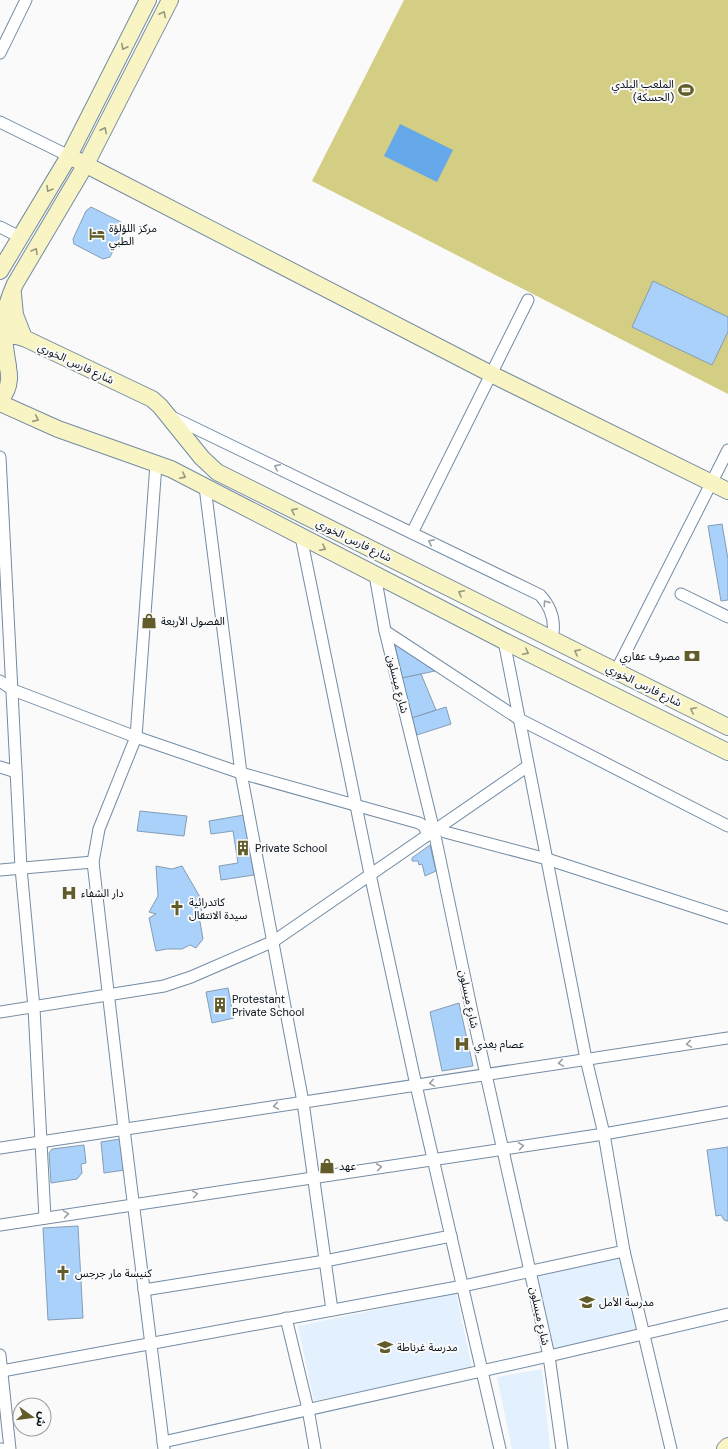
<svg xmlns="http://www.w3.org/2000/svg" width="728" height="1449" font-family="'DM Sans','Noto Sans Arabic',sans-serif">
<rect width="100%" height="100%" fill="#fafafa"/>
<!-- built -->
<g fill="#e3f0fd">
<path d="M624,1251l20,82 -95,23 -19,-85z"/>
<path d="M456,1293l16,75 -158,33 -16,-75z"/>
<path d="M542,1369l8,80h-38l-15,-72z"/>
</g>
<!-- green -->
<path fill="#d4cd84" d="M404,0h324v394l-416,-213z"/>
<!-- water -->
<path fill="#64a8e9" d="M400,124l53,26 -16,32 -53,-26z"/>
<!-- building -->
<g fill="#a9d1f9" stroke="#849db6">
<path d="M91,207l30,15 3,7 -14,28 -7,2 -29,-15 -1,-5 13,-28z"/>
<path d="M653,281l75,36v15l-16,33 -80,-38z"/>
<path d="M722,524l6,35v41l-7,1 -13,-75z"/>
<path d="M394,641l41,30 -33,7z"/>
<path d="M421,674l15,36 -24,8 -10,-40z"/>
<path d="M446,707l5,17 -34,11 -5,-17z"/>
<path d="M140,811l47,5 -3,20 -47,-5z"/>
<path d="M244,815l10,60 -33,5 -2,-14 19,-3 -5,-32 -22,3 -2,-13z"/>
<path d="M430,845l6,26 -11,5 -3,-12 -3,1 -1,-4h-6v-3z"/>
<path d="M156,866l16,3 10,-3 22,38 -5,12 4,23 -7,9 -6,-3 -8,4h-15l-11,2 -7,-33 7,-4 -7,-2 9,-16z"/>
<path d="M228,988l6,30 -22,5 -6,-31z"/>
<path d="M459,1003l14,63 -31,5 -12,-59z"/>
<path d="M120,1139l5,31 -21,3 -3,-31z"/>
<path d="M84,1145l2,18 -5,1 1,9 -5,6 -26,4 -2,-30 3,-4z"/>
<path d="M728,1147v74h-1l-3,-1 -3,-5 -5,1 -9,-66z"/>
<path d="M78,1226l5,92 -35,2 -5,-92z"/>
</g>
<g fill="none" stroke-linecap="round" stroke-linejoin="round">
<defs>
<g id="street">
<path d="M0,53l26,-53"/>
<path d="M0,122l69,34"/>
<path d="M0,227l20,10"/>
<path d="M170,416l370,179c12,13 16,27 12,44"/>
<path d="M0,457l21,411 13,140 11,210"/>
<path d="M156,464l-20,273 -37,92 -6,33 31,267 40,320"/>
<path d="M205,487l36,286 62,329 29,208"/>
<path d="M412,533l116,-233"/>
<path d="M301,537l69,337 46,211 84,364"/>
<path d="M375,575l10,56 49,200 38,181 77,344 13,93"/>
<path d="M681,594l47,23"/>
<path d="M385,631l134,88 209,107"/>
<path d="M504,641l82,418 18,75 20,117 47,198"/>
<path d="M616,671l112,-221"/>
<path d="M0,681l13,9 123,47 105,36 178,50 5,3 4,9"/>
<path d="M0,767l16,5"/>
<path d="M440,827l5,5 102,27 181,59"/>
<path d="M0,870l93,-8"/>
<path d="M0,1012l164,-26 27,-9 83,-36 254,-175"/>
<path d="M0,1148l728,-110"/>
<path d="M0,1225l604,-91 124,-22"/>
<path d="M144,1290l181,-29 126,-25"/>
<path d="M286,1318l22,91 7,40"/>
<path d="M0,1355l10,94"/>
<path d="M2,1371l461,-85 161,-35"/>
<path d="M163,1442l386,-86 179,-42"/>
<path d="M0,1449h2"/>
</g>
<g id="secondary">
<path d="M69,156l422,218 237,117"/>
<path d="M0,271l69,-115 79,-156"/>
<path d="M13,294l2,21 9,23"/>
<path d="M0,336h17l7,2 128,61 8,7 42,52 15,14 511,255"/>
<path d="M8,366c-6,-35 -8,-48 7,-82l71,-120 84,-164"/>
<path d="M0,400c11,-12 12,-29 3,-43"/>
<path d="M0,403l58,26 113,40 333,172 224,111"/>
<path d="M725,1449l3,-3"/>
</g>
</defs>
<!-- street casing -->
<use href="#street" stroke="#738ca4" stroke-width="13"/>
<!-- secondary casing -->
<use href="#secondary" stroke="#738ca4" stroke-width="18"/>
<!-- street -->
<use href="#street" stroke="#fff" stroke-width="11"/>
<!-- secondary -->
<use href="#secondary" stroke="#f8f4c3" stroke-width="16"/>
</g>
<!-- one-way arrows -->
<defs><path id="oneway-chevron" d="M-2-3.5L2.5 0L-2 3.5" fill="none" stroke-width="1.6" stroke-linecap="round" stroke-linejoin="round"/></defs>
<g stroke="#97987f">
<use href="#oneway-chevron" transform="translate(163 14) rotate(-63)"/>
<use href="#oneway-chevron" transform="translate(124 47) rotate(117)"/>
<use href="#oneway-chevron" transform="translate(104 130) rotate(-63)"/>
<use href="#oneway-chevron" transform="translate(49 189) rotate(121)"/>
<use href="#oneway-chevron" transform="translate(35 251) rotate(-59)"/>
<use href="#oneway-chevron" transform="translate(36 419) rotate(24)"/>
<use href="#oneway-chevron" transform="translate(183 476) rotate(27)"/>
<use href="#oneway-chevron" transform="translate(294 511) rotate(-154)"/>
<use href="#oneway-chevron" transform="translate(323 548) rotate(27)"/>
<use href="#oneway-chevron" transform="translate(461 593) rotate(-153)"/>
<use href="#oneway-chevron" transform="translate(526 652) rotate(26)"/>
<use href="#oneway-chevron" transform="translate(577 652) rotate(-153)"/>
<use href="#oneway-chevron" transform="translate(693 710) rotate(-154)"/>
</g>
<g stroke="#9b9fa3">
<use href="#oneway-chevron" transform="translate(277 467) rotate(-154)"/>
<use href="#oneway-chevron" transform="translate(431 542) rotate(-154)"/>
<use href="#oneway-chevron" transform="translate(546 603) rotate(-125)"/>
<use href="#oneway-chevron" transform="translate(689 1044) rotate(171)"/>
<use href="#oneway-chevron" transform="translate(561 1063) rotate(171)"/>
<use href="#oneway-chevron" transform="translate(432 1083) rotate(171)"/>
<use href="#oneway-chevron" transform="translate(276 1106) rotate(171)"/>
<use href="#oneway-chevron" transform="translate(521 1146) rotate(-8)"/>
<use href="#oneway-chevron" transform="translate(379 1167) rotate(-8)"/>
<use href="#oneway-chevron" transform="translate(195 1194) rotate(-9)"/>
<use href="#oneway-chevron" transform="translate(66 1214) rotate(-9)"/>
</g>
<!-- icons -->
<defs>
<symbol id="stadium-bare" viewBox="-9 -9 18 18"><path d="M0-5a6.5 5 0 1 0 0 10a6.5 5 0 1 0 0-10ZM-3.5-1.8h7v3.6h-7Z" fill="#615c29" stroke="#fafafa" stroke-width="2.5" paint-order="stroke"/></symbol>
<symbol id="hotel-bare" viewBox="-9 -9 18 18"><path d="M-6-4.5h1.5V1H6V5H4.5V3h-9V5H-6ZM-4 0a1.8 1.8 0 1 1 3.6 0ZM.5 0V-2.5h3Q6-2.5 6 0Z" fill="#615c29" stroke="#fafafa" stroke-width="2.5" paint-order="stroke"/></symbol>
<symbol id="shop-bare" viewBox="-9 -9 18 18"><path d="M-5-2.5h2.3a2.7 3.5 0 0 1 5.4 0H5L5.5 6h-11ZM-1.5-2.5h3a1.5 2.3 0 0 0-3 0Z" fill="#615c29" stroke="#fafafa" stroke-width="2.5" paint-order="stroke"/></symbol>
<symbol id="bank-bare" viewBox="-9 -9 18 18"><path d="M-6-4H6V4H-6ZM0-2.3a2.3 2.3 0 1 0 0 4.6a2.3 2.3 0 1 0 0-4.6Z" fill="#615c29" stroke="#fafafa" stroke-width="2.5" paint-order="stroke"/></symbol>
<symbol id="building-bare" viewBox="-9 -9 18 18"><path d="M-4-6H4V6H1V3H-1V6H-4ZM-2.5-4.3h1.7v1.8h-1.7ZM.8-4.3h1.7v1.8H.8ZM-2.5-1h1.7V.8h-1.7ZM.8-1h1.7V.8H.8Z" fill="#615c29" stroke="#fafafa" stroke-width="2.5" paint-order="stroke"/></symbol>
<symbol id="hospital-bare" viewBox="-9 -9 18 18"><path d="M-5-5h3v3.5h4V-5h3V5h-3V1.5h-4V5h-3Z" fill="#615c29" stroke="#fafafa" stroke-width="2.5" paint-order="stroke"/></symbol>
<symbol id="church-bare" viewBox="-9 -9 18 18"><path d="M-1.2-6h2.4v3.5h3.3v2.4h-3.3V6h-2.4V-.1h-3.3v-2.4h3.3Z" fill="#615c29" stroke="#fafafa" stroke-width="2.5" paint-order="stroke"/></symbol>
<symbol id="school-bare" viewBox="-9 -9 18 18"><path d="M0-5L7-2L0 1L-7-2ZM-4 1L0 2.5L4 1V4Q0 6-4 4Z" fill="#615c29" stroke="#fafafa" stroke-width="2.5" paint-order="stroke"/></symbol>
</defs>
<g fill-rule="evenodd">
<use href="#stadium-bare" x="675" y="79" width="22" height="22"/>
<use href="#hotel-bare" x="86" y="223" width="22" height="22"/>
<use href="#shop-bare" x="138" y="610" width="22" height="22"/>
<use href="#bank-bare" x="681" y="645" width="22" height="22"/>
<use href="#building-bare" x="232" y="837" width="22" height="22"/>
<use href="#hospital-bare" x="58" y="882" width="22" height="22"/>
<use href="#church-bare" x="166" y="897" width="22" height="22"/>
<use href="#building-bare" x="209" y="994" width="22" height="22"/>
<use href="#hospital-bare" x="451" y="1033" width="22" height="22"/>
<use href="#shop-bare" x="316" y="1155" width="22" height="22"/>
<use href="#church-bare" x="52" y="1262" width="22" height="22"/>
<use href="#school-bare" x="576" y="1291" width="22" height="22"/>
<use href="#school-bare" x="374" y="1336" width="22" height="22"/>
</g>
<g text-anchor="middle" stroke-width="4" stroke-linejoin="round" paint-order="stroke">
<!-- poi labels -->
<g font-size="11" fill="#060f18" stroke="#fafafa" text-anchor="start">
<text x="674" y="88" text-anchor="end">الملعب البلدي<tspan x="674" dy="13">(الحسكة)</tspan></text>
<text x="109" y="232">مركز اللؤلؤة<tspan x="109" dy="13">الطبي</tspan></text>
<text x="161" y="625">الفصول الأربعة</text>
<text x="680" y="660" text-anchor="end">مصرف عقاري</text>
<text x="255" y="852">Private School</text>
<text x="81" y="897">دار الشفاء</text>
<text x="189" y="906">كاتدرائية<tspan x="189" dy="13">سيدة الانتقال</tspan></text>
<text x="232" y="1003">Protestant<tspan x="232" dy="13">Private School</tspan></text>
<text x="474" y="1048">عصام بغدي</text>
<text x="339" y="1170">عهد</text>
<text x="75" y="1277">كنيسة مار جرجس</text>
<text x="599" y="1306">مدرسة الأمل</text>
<text x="397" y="1351">مدرسة غرناطة</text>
</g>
<!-- street labels -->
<g font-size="11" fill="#060f18" stroke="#fafafa">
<text transform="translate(76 363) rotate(25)" y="4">شارع فارس الخوري</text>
<text transform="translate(354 540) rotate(26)" y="4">شارع فارس الخوري</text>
<text transform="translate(398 684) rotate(76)" y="4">شارع ميسلون</text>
<text transform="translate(644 685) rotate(26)" y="4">شارع فارس الخوري</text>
<text transform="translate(469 999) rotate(78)" y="4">شارع ميسلون</text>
<text transform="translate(540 1316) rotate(78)" y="4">شارع ميسلون</text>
</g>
</g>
<!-- north arrow -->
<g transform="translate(32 1417) rotate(104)"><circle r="19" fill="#fafafa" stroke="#989ca0"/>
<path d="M0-3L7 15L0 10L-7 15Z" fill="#615c29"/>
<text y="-6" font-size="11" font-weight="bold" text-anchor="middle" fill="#060f18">ش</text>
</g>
</svg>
